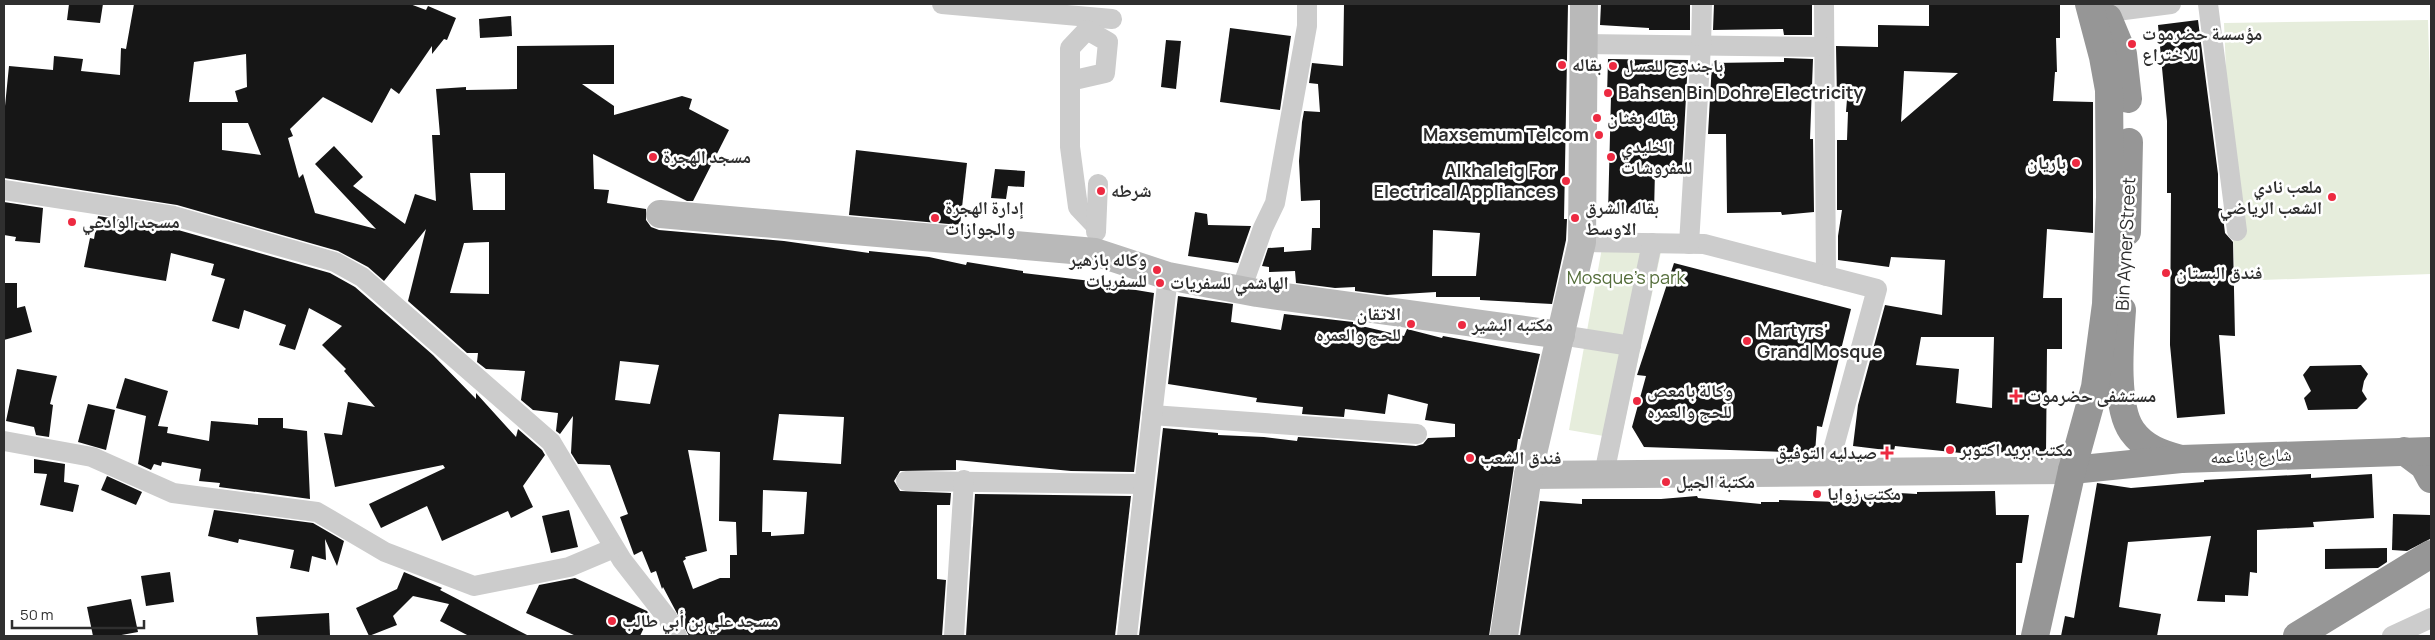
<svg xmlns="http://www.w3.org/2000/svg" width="2435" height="640" font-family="Manrope,'Noto Naskh Arabic',sans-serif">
<rect width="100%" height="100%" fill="#fff"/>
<!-- green -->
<g fill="#e6eddc">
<path d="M2428,20l3,99v155l-196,7 -11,-258z"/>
<path d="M1662,247l-41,192 -52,-9 33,-182z"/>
</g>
<!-- building -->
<g fill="#161616" fill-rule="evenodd">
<path d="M69,4h34l-3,19 -33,-3z"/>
<path d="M134,4h276l16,6 2,-4 28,12 -9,22 -3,-1 -12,15v-8l-33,48 -8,-6 -19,35 -49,-26 -33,32 3,7 -5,2 11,40 4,-4 12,39 61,16 -61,-65 19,-18 29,31 -10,9 52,38 10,-30 21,7 -4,-66h8l-4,-46 30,-2v3l51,-1v-43l97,-1v39h-32l32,22v9l68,-19 10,3 -3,10 40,21 -36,71h-6l-94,-47 1,35 15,1 -2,13 39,6v11l5,7 8,3 125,11 85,12v-2l60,6 37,8 1,-3 56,9v2l102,12 -1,3 30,5 -20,179 -63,-1 -115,-11v10l-56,1 -6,10 6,10 51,2 -1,12h-13v74l9,1 -4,56h-253l-26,-49 -1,2 -6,-18 -5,2 -9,-22 -8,4 -14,-38 8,-3 -18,-49 -32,-1 -7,-11 2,-37 -13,18 -4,-3 2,-18 -25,-3 -12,-10 4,-29 -39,-2 -9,-7 1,-9h-11l-59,-52 18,-72 -42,52 -16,-14 -30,-16 -161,-46 -173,-27v-62l5,-50 44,4 1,-14 29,3 -2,12 39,4 1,-27 5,1zM246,54l1,33 -12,4 3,11h-49l5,-40zM222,123h26l13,32 -39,-5zM470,173h35v37h-32zM489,242v52l-39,-1 14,-50zM620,361l39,4 -9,39 -35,-4zM779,414l65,3 -3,47 -68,-4zM688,450l32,2 -1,69 17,1 1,33h-7v23h-10l-27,11 -10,-28 3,-2 -1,-2 22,-6zM763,490l44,2 -3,42 -33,2v-4h-9z"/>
<path d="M1344,4h224l-4,215h3l-1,21 -14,64 -72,-4v-3h-44v-5l-49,3 -32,-4v-4l-20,1 -39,-5 -1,-12 -26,1v-5l-7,-1 6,-18 16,-1v5l27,-2 1,-22h8v-28l-19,1 -2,-40 3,-39 2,-11 16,1 -2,-28 -9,-1 3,-20 31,3zM1433,230l47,3 -4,43h-44z"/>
<path d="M1601,4h89v26h-41v-2l-49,-3z"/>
<path d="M1714,4h98v31h-28l-1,-6 -70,1z"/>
<path d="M1929,4h131v34h-4l1,34h-2l-2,29 40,1v131l-46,-4 -4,69h19v51h-15l-1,105 -56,-2 -1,3h-9l-85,-9 -1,5 -41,-5 5,-41 27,-100 57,10 3,-55 -54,-3 -2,10 -51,-7v-24l4,-26h-5v-70h10l1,-28h-2l1,-13h-10l-1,-53 42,1v-22l51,1zM1904,71l54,2 -57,49zM1921,337h73l-2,71 -36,-5 3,-34 -43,-4z"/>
<path d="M511,16l1,20 -32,2 -1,-19z"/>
<path d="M2198,20l20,154v34l4,1 3,24 8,9 2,94 -16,-1 6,79 -48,4 -7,-73 1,-152h-4v-72l-9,-96z"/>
<path d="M1230,28l61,8 -11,74 -60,-8z"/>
<path d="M1166,40l15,1 -5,48 -15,-2z"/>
<path d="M1784,58l29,1 -3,80h3l1,73 -32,3 -1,-3 -54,1 -1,-79h-18l4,-71 72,-1z"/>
<path d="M1608,59l80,1 -6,110h-27l-1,43h-46l3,-117h-4z"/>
<path d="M856,150l111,13 -7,62 -111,-10z"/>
<path d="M995,169l30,2 -1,16 -16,-1 -2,13 -15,-1z"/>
<path d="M4,202l39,6 -3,35 -25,-2 1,-4 -12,-2z"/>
<path d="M1195,212l12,2 1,11 43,1 -13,37 -50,-7z"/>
<path d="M98,216l73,12 159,45 25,14 78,68 43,44v-6l40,44 2,-8 24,21 3,5 -22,31 10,21 -22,11 -3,-7 -66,30 -15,-35 -46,22 -12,-24 76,-36 -2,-3 -108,22 -11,-54 18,2 6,-33 27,5 -31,-36 2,-2 -24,-24 20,-19 -33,-18 -14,42 -16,-5 7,-20 -42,-15 -5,19 -27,-8 13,-42 -14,-4 3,-11 -43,-11 -5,28 -82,-14 6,-29 4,1z"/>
<path d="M1674,263l177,46 -29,118 -5,-1 -2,27 -171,-6 -12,-20 14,-51 -9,-1z"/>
<path d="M4,283h13v25l8,-2 7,26 -28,8z"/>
<path d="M1178,296l55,8 -2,18 50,8 3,-16 69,8v2l51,12 3,-7 35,9 1,-2 97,18 -20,85h-2l-29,197h-350l24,-208 55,5v2l46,2 33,4 1,-4 118,9 7,-2 5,-6 27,-1v-13l-30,-4 3,-16 -40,-10 -3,20 -40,-5 -1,8 -42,-3 1,-7 -47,-5 1,-4 -89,-14z"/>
<path d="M2361,365l7,9 -4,7 -2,10 5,8 -10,10 -49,1 -4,-12 7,-7 -8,-16 7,-9z"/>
<path d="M17,369l40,7 -7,28 3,1 -4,32 -13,-2 -2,-8 -28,-6z"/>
<path d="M125,378l43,13 -10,35 10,1 -1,6 42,8 2,-20 47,4v-7h25v10l24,3 3,68 -91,-12 1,-4 -21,-2 2,-12 -39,-7 -1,4 -7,-2 -3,6 -13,-6 8,-48 -30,-8z"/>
<path d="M88,404l27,6 -9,40 -28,-8z"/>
<path d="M34,459l31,5 -1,18 15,3 -6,27 -33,-7 7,-31 -13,-1z"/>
<path d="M2311,474v4l61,-4 2,44 -61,4 1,5 -57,3v43l-7,-1 -2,24 -23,-1v7l-28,-1 14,-65 -83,6 -9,65 42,7 -4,22h-96l4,-20 9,2 23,-135 34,5 73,-6v-2z"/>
<path d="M107,476l35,16 -6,13 -35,-15z"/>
<path d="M1995,491l1,24h33l-7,48h-6v73h-496l20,-135 42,3v-5h79l36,-3 1,2 63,6v-2h18v-2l61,2 41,-10 36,2v-2z"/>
<path d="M975,494l156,2 -16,140h-149z"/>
<path d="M214,510l99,13 31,18 -7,25 -12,-27 1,21 -14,-4 -3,16 -19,-4 4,-18 -55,-11 -1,4 -30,-7z"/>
<path d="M569,510l9,37 -27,6 -9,-37z"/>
<path d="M2393,514l37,1v24l-23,12 -15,-1z"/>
<path d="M2387,548v14l-9,6 -53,1v-20z"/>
<path d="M170,572l4,30 -28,4 -5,-30z"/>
<path d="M404,572l38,16 -2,2 89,46h-60l-29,-15 9,-17 -36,-8 -20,20 4,9 -28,11 -13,-28 41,-19z"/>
<path d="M575,578l72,33 3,4 -10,21h-64l-50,-23 13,-28z"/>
<path d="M131,599l7,33 -22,4h-23l-6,-29z"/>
<path d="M329,613l1,23h-72l-2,-19z"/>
</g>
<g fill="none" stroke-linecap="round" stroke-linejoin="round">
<!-- street -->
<g stroke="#ccc" stroke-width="20">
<path d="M942,4l170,15"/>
<path d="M1824,4l2,272"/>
<path d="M2208,4l29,227"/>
<path d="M2093,14l78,-10"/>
<path d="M1583,44l241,3"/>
<path d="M1070,81l35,-8 3,-31 -21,-12 -17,18v99l8,60 18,19"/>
<path d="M4,190l170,26 161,46 27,15 189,165 71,118 46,59 9,17"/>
<path d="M1096,232l2,-48"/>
<path d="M1582,242l122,2 173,45 -50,183"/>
<path d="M1689,244l12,-198 1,-42"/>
<path d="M1241,290l22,-62 12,-25 32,-177v-22"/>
<path d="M1561,335l70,11"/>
<path d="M1152,415l265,19"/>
<path d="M4,441l88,16 81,36 144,19 68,40 89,34 95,-19 45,-19"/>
<path d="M1604,474l48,-231"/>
<path d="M906,481l238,3"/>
<path d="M954,636l10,-156"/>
<path d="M1127,636l41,-360"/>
<path d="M2392,636l39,-18"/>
</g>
<!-- secondary -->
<g stroke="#b9b9b9" stroke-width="28">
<path d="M660,214l435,38 73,24 89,17 304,42"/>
<path d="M1528,475l544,-5"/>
<path d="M1504,636l24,-161 54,-233 2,-238"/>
</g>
<!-- highway -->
<g stroke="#969696" stroke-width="28">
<path d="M2108,18l15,36 5,45"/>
<path d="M2127,232l2,-90"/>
<path d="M2122,310c-2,29 -8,96 10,121 12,17 30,23 49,28"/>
<path d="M2404,451l20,15 7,13"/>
<path d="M2072,470l109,-11 250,-8"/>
<path d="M2035,636l37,-166 23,-83 11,-83 4,-107 -1,-107 -6,-33 -14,-53"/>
<path d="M2297,636l134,-82"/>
</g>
</g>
<!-- markers -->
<g fill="#ed2a41" stroke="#fff" stroke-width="2">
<circle cx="2132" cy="44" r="5"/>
<circle cx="1562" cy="65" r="5"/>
<circle cx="1613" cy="66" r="5"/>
<circle cx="1608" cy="93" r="5"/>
<circle cx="1597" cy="118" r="5"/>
<circle cx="1599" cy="135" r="5"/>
<circle cx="653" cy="157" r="5"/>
<circle cx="1611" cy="157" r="5"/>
<circle cx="2076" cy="163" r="5"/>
<circle cx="1566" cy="181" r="5"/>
<circle cx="1101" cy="191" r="5"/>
<circle cx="2332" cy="197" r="5"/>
<circle cx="935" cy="218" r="5"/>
<circle cx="1575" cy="218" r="5"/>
<circle cx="72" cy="222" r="5"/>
<circle cx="1157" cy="270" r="5"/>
<circle cx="2166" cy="273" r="5"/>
<circle cx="1160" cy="283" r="5"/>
<circle cx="1411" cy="324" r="5"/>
<circle cx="1462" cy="325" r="5"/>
<circle cx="1747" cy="341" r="5"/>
<path d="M2013.5 388.5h5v5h5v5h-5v5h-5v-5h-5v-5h5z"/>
<circle cx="1637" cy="401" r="5"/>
<circle cx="1950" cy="450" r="5"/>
<path d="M1884.5 445.5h5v5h5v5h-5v5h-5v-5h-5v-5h5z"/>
<circle cx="1470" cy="458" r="5"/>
<circle cx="1666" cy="482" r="5"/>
<circle cx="1817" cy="494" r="5"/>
<circle cx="612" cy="621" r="5"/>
</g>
<g text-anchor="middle" stroke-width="5" stroke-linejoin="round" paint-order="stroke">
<!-- poi labels -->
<g font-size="18" font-weight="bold" fill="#2f2f2f" stroke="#fff" text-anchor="start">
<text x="2142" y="40">مؤسسة حضرموت<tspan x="2142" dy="21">للاختراع</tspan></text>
<text x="1572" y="71">بقاله</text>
<text x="1623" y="72">باجندوح للعسل</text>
<text x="1618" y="99">Bahsen Bin Dohre Electricity</text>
<text x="1607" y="124">بقاله بغثان</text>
<text x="1589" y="141" text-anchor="end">Maxsemum Telcom</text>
<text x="1621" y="153">الخليدي<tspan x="1621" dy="21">للمفروشات</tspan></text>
<text x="663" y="163">مسجد الهجرة</text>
<text x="2066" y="169" text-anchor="end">باريان</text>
<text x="1556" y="177" text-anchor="end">Alkhaleig For<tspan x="1556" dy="21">Electrical Appliances</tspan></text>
<text x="2322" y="193" text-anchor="end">ملعب نادي<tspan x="2322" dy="21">الشعب الرياضي</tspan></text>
<text x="1111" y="197">شرطه</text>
<text x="945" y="214">إدارة الهجرة<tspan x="945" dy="21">والجوازات</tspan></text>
<text x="1585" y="214">بقاله الشرق<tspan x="1585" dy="21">الاوسط</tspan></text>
<text x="82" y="228">مسجد الوادعي</text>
<text x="1147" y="266" text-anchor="end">وكاله بازهير<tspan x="1147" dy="21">للسفريات</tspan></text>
<text x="2176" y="279">فندق البستان</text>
<text x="1170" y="289">الهاشمي للسفريات</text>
<text x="1401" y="320" text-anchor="end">الاتقان<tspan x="1401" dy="21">للحج والعمره</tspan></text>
<text x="1472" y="331">مكتبه البشير</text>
<text x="1757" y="337">Martyrs'<tspan x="1757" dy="21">Grand Mosque</tspan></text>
<text x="1647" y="397">وكالة بامعص<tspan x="1647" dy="21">للحج والعمره</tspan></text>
<text x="2027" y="402">مستشفى حضرموت</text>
<text x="1960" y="456">مكتب بريد اكتوبر</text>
<text x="1877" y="459" text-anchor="end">صيدليه التوفيق</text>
<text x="1480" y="464">فندق الشعب</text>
<text x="1676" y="488">مكتبة الجيل</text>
<text x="1827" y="500">مكتب زوايا</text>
<text x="622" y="627">مسجد علي بن أبي طالب</text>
</g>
<!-- street labels -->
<g font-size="18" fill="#2f2f2f" stroke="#fff">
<text transform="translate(2126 244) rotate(-87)" y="6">Bin Ayner Street</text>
<text transform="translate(2251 456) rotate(-2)" y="6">شارع باناعمه</text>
</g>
<!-- park labels -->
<g font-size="18" fill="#546d3a" stroke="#fff">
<text x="1626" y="284">Mosque's park</text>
</g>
</g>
<!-- border -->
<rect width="2435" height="640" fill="none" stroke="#2f2f2f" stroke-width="10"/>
<!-- scale -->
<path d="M12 620v8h132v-8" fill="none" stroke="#2f2f2f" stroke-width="2.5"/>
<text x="20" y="620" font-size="15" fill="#2f2f2f" stroke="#ffffff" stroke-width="4" paint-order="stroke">50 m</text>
</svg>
